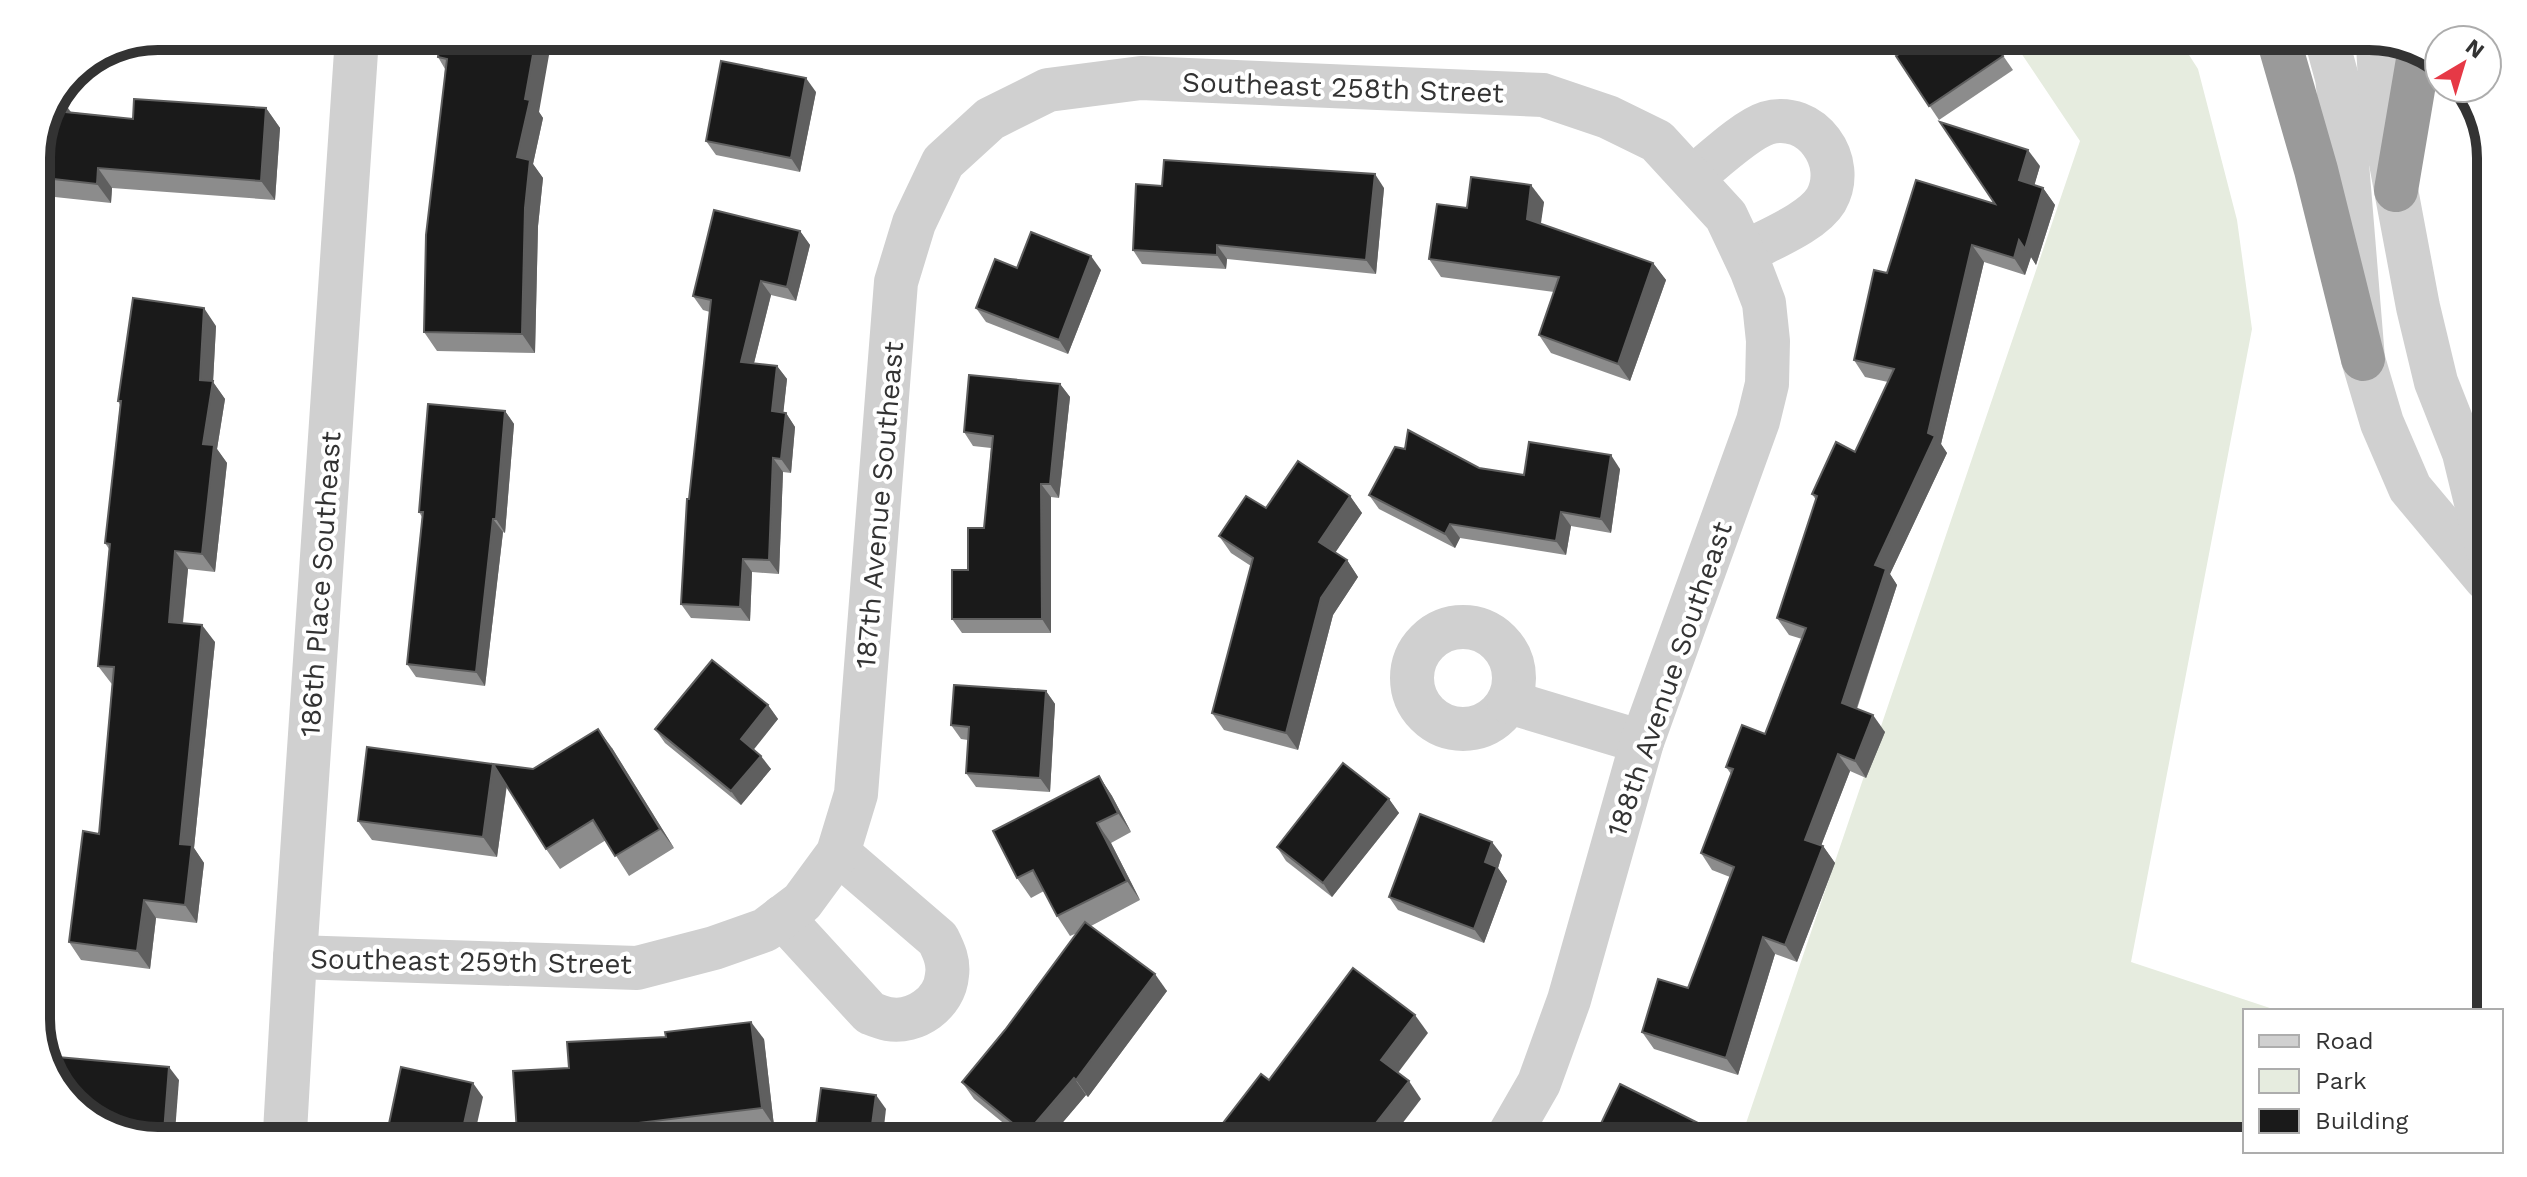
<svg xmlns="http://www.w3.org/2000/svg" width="2527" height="1177" font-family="'Work Sans',sans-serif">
<rect width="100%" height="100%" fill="#fff"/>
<!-- green -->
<path fill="#e6ecdf" d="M2015,44h167l16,25 39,151 15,109 -121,633 148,49h-34v129l-504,-2 339,-997z"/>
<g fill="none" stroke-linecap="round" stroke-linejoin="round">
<!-- minor -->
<g stroke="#d0d0d0" stroke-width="44">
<path d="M2328,45l9,33 9,73 17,208 19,64 28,65 76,91"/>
<path d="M2378,45l4,70 36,192 18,75 28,71 23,95"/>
<path d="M1692,178c19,-15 53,-48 75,-55 44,-13 81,38 59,77 -14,23 -59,40 -82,53"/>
<circle cx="1463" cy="678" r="51"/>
<path d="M1509,702l133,40"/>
<path d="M782,917l88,96c5,2 12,5 18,6 27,5 57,-16 59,-44 2,-13 -3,-24 -9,-36l-100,-86"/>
<path d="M295,957l342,11 77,-20 51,-18 37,-28 36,-49 18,-59 40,-512 18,-59 29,-61 47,-43 58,-29 93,-12 402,17 65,22 49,24 69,75 25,53 13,34 4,38 -1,43 -9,37 -116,321 -73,258 -30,83 -31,54"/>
<path d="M285,1132l10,-175 62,-920"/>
</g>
<!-- motorway -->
<g stroke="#9a9a9a" stroke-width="44">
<path d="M2280,45l36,125 47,189"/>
<path d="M2396,190l24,-142"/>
</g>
</g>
<!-- wall -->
<g fill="#8c8c8c">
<path d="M441,37l98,75 4,6 -10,46 10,14 -5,48 -3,127 -98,-2 -13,-19 21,-263 -7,-12z"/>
<path d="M807,39h20l-12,10z"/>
<path d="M1995,44l18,26 -74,50 -43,-64z"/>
<path d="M816,92l-16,80 -84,-17 -10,-14z"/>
<path d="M60,97l11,15 62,7 133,-11 14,20 -5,72 -163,-12 -1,15 -75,-8v-45z"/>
<path d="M2040,166l-6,19 9,3 12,17 -19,60 -5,-8 -6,18 -41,-13 -43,182 6,9 -57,121 7,11 -40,124 28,23 -19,46 -16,-7 -29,75h2l12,17 -38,99 -22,-8 -37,121 -84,-26 -12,-17 46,-44 42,-111 -18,-7 -11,-17 30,-79 -5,-7 39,-33 37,-95 -13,-4 -12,-17 39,-118 -4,-6 43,-42 33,-70 -23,-5 -11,-17 33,-87 108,-69z"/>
<path d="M1162,186l222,2 -8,86 -149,-15 -1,10 -84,-5 -9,-14z"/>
<path d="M1544,202l-4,22 113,39 13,17 -36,101 -79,-28 -12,-18 15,-43 -113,-15 -12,-18 38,-51z"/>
<path d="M800,231l10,14 -14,56 -25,-6 -17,68 23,3 10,13 -4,34h3l9,14 -4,46 -8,-1 -4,102 -27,-2 -2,49 -59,-3 -10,-14 8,-105 21,-187 -7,-2 -10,-14z"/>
<path d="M1017,268l84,2 -33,84 -82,-32 -10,-14z"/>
<path d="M216,326l-3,56 12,17 -8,50 10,14 -12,109 -27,-3 -5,54 32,19 -21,206 10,15 -7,60 -41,-5 -6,51 -69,-9 -12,-18 30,-108 13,-150 -1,-1 -13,-17 11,-117 -4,-6 15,-138 -2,-4z"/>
<path d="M1060,384l10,13 -11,101 -8,-1v136h-89l-10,-14 32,-91 7,-80 -18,-2 -9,-14z"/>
<path d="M505,411l9,13 -9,109 -2,-1 -18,154 -69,-9 -9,-13 15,-147 -3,-5z"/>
<path d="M1479,468l45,7 96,-6 -9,64 -40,-7 -5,29 -106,-17 -5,10 -76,-39 -10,-14z"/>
<path d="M1350,496l12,17 -27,39 12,8 11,17 -25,38 -35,135 -74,-20 -12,-17 39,-147 -20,-13 -12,-17 47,-28z"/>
<path d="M1046,691l9,13 -5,88 -74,-5 -10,-14 2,-33 -7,-1 -10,-14z"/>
<path d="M768,705l10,14 -25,30 18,20 -30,36 -76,-62 -10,-14z"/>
<path d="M612,748l62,100 -45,28 -23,-36 -46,29 -14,-20 -39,-64 -10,72 -125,-17 -14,-19 175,-52z"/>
<path d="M1099,776l13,20 19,36 -20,11 29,57 -49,26 76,65 -79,106 -2,-2 -34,40h-34l-44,-36 -12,-17 43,-52 72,-97 -7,3 -13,-20 -13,-25 -13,7 -14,-20z"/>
<path d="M1389,799l10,14 -67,84 -46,-36 -9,-14z"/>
<path d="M1502,855l-4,13 9,13 -23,62 -86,-33 -9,-13z"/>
<path d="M764,1039l10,87 -69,8 -188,-1 52,-65z"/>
</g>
<!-- shaded-wall -->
<g fill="#5f5f5f">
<path d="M536,38h16l-13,74 4,6 -10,46 10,14 -5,48 -3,127 -13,-19 3,-126 -8,-51 8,-58z"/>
<path d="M806,78l10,14 -16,80 -9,-14z"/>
<path d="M60,97l11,16 -15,-2z"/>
<path d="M266,108l14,20 -5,72 -14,-19z"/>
<path d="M2028,150l12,16 -9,31 -12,-17z"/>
<path d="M98,168l14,20 -1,15 -14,-19z"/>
<path d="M1375,174l9,14 -8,86 -10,-14z"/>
<path d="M1531,185l13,17 -5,35 -12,-18z"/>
<path d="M2043,188l12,17 -19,60 -5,-8 -6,18 -11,-17 5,-18z"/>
<path d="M800,231l10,14 -14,56 -9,-14z"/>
<path d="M1217,245l10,14 -1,10 -9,-14z"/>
<path d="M1972,245l12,17 -43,182 6,9 -57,121 7,11 -44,134 -11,-16 33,-138 53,-132z"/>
<path d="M1091,256l10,14 -33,84 -9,-14z"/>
<path d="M1653,263l13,17 -36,101 -12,-17z"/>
<path d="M761,281l10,14 -20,80 -10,-13z"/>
<path d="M204,308l12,18 -3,56 12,17 -8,50 10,14 -12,109 -13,-18 -2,-174z"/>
<path d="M777,366l10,13 -5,46 -10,-14z"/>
<path d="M1060,384l10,13 -11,101 -9,-14z"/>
<path d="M505,411l9,13 -9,109 -9,-14z"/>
<path d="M786,413l9,14 -4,46 -10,-14z"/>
<path d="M1611,455l9,14 -9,64 -10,-14z"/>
<path d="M773,458l10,14 -4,102 -10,-14z"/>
<path d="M1041,484l10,13v136l-9,-14z"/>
<path d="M1350,496l12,17 -31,46 -12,-17z"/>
<path d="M1561,512l10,14 -5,29 -10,-14z"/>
<path d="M493,519l10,13 -18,154 -9,-14z"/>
<path d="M1450,524l10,14 -5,10 -10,-14z"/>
<path d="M175,551l13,18 -7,70 -12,-17z"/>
<path d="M743,559l9,13 -2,49 -10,-14z"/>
<path d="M1347,560l11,17 -25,38 -35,135 -12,-17 35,-135z"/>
<path d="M202,625l13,17 -21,206 10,15 -7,60 -12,-18 -5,-61z"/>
<path d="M1046,691l9,13 -5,88 -10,-14z"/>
<path d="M768,705l10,14 -27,34 -10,-14z"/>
<path d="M1873,715l12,17 -19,46 -11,-17z"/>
<path d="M598,729l14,19 62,100 -14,-19z"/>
<path d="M1838,754l12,17 -33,85 -12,-16z"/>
<path d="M761,756l10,13 -30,36 -10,-14z"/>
<path d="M493,764l14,19 -10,74 -14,-20z"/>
<path d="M1099,776l13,20 19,36 -13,-19z"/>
<path d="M1389,799l10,14 -67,84 -9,-14z"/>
<path d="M1097,823l14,20 29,57 -13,-19z"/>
<path d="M1492,842l10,13 -4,13 9,13 -23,62 -10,-14 11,-67z"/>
<path d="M1823,846l12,17 -38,99 -12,-17z"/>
<path d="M144,900l12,18 -6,51 -13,-18z"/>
<path d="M1763,937l12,17 -37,121 -12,-17z"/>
<path d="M1155,974l12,17 -79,106 -12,-17z"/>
<path d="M1415,1015l13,18 -34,45 -13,-18z"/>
<path d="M751,1022l13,17 10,87 -12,-18z"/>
<path d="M169,1067l10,13 -4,52h-11z"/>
<path d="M1074,1078l12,17 -34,40h-25l-1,-1z"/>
<path d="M1409,1081l12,18 -29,38h-27z"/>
<path d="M473,1083l10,14 -8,36h-13z"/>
<path d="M876,1095l10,14 -3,26 -11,-10z"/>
<path d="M1700,1124l10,14h-17z"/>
</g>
<!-- building -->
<g fill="#1a1a1a" stroke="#5f5f5f" stroke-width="2">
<path d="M441,37l95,1 -11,61 5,1 -13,57 13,3 -5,48 -3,126 -98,-2 2,-97 21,-176 -9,-2z"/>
<path d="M1915,43l79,1 9,12 -74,50 -33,-50z"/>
<path d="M721,61l85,17 -15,80 -85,-17z"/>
<path d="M134,99l132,9 -5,73 -163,-13 -1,16 -61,-7v-27l20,-44v5l77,8z"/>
<path d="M1940,122l88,28 -9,30 24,8 -18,61 -6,-9 -5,18 -42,-13 -44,188 7,3 -60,129 11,4 -44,134 31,12 -18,46 -17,-7 -33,86 18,6 -38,99 -22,-8 -37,121 -84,-26 16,-53 30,9 46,-121 -33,-14 32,-84 -7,-2 16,-42 23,9 41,-106 -29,-10 40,-122 -5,-2 24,-52 19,10 39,-83 -40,-9 20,-90 13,3 29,-93 79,24z"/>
<path d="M1164,160l211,14 -9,86 -149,-15v10l-84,-5 3,-66 26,2z"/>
<path d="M1471,177l60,8 -4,34 126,44 -35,101 -79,-29 20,-58 -130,-18 8,-55 30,4z"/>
<path d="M714,210l86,21 -13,56 -26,-6 -20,81 36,4 -5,45 14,2 -5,46 -8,-1 -4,102 -26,-1 -3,48 -59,-3 6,-105h2l22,-199 -18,-4z"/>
<path d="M1031,232l60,24 -32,84 -83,-32 19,-49 22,9z"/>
<path d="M133,298l71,10 -4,72 13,1 -10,63 11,1 -12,109 -27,-3 -6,71 33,3 -22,219 12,1 -7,60 -41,-5 -7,51 -68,-9 14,-111 16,3 15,-167 -16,-1 12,-122 -5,-1 16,-142h-3z"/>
<path d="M969,375l91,9 -10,100h-9l1,135h-90v-49h16v-42h16l9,-92 -29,-4z"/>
<path d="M428,404l77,7 -9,108h-3l-17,153 -69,-8 16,-152h-4z"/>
<path d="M1408,430l71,38 45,7 5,-33 82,13 -10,64 -40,-7 -5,29 -106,-17 -5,10 -76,-39 26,-48 10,2z"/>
<path d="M1298,461l52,35 -31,46 28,18 -26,38 -35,135 -74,-20 41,-155 -34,-22 27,-40 20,12z"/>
<path d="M712,660l56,45 -27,34 20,17 -30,35 -76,-62z"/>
<path d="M954,685l92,6 -6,87 -74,-5 3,-46 -18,-2z"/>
<path d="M598,729l62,100 -45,27 -22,-36 -47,29 -53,-85 40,5z"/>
<path d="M367,747l126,17 -10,73 -125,-16z"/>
<path d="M1343,763l46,36 -66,84 -46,-36z"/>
<path d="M1099,776l19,37 -21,10 30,58 -70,35 -24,-46 -16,8 -24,-47z"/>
<path d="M1420,814l72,28 -7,20 12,5 -23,62 -85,-32z"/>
<path d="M1085,922l70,52 -79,106 -2,-2 -48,56 -64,-52 43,-52z"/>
<path d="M1353,968l62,47 -34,45 28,21 -44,56 -152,-1 48,-62 8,6z"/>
<path d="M751,1022l11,86 -141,17 1,9 -105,-1 -4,-62 56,-3 -2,-26 99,-5 -1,-5z"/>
<path d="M46,1056l123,11 -5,65h-32l-24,-2 -51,-43z"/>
<path d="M401,1067l72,16 -11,50h-75z"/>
<path d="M1620,1084l80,40 -7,14h-99z"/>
<path d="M821,1088l55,7 -4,30 33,4 -1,6 -89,-1z"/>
</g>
<g text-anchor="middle" stroke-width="8" stroke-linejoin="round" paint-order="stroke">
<!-- street labels -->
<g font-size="28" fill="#333" stroke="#fff">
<text transform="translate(1343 87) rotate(2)" y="10">Southeast 258th Street</text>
<text transform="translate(879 505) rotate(-85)" y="10">187th Avenue Southeast</text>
<text transform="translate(320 584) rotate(-86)" y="10">186th Place Southeast</text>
<text transform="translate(1669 679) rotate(-71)" y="10">188th Avenue Southeast</text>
<text transform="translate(471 961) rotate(1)" y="10">Southeast 259th Street</text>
</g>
</g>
<!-- crop -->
<path d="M0 0H2527V1177H0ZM158 50H2369A108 108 0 0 1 2477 158V1019A108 108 0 0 1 2369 1127H158A108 108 0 0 1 50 1019V158A108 108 0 0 1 158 50Z" fill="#fff" fill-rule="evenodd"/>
<path fill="none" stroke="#333" stroke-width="10" d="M158 50H2369A108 108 0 0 1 2477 158V1019A108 108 0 0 1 2369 1127H158A108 108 0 0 1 50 1019V158A108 108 0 0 1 158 50Z"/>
<!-- legend -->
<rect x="2243" y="1009" width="260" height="144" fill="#ffffff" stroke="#adadad" stroke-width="2"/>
<rect x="2259" y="1035" width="40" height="12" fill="#d0d0d0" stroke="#adadad" stroke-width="2"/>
<text x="2315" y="1049" font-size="24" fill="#333333">Road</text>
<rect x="2259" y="1069" width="40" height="24" fill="#e6ecdf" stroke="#adadad" stroke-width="2"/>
<text x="2315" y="1089" font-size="24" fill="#333333">Park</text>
<rect x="2259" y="1109" width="40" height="24" fill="#1a1a1a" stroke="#adadad" stroke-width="2"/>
<text x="2315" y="1129" font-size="24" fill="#333333">Building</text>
<!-- north arrow -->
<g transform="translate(2463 64) rotate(38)"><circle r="38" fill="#ffffff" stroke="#adadad" stroke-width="2"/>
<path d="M0-6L14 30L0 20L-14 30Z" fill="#e63946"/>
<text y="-12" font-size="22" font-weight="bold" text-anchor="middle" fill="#333333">N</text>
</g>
</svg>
